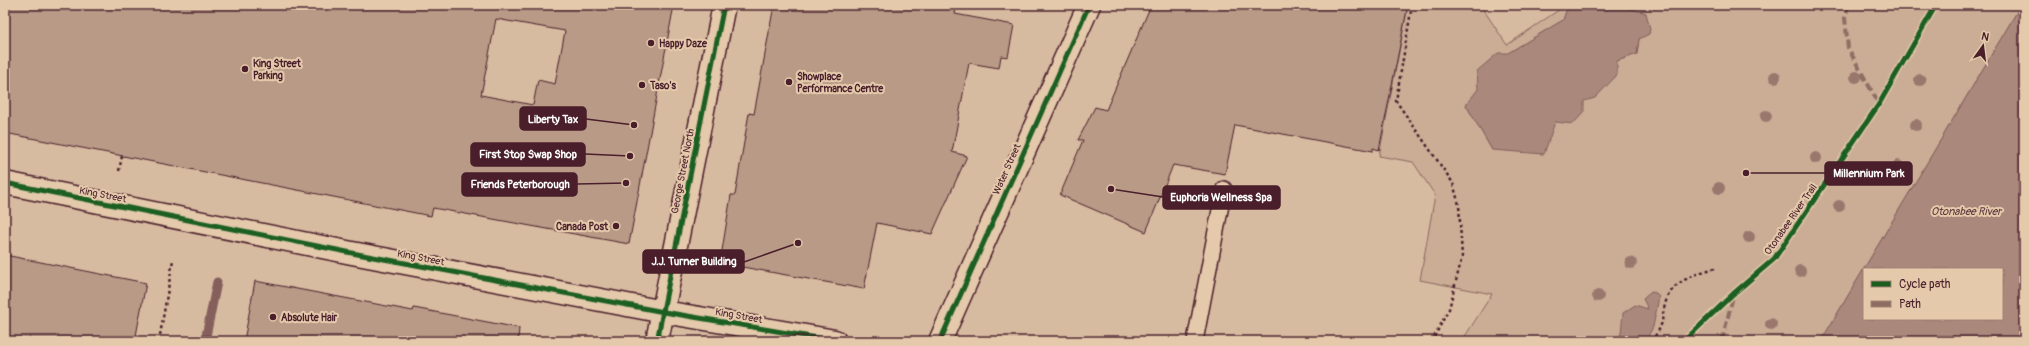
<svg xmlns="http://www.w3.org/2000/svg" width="2029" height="346" font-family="Pangolin,sans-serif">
<rect width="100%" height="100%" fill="#e4c9ab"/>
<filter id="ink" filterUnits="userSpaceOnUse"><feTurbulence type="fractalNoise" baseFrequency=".025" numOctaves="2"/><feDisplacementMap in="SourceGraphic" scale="8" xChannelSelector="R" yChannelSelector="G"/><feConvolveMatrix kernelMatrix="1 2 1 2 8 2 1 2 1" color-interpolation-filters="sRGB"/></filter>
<g filter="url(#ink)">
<!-- built -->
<path fill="#d7bba0" d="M5,5h1677l-220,336h-1457z"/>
<!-- green -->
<path fill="#cbad96" stroke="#8a6660" d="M1408,5h81l-6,4 24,36 59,-40h10l-10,6 -3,9 -55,33 -42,52 26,45 63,-28 29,-21 33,-40 20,-7 2,-15 7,-26 -30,-8h405l-200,336h-359l30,-47 -72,-14 15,-85 -22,-33 -34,-6z"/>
<!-- water -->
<g fill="#aa887b" stroke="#845e5b" fill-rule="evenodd">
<path d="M1576,5h40l30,8 4,16 -1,5 -10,5 -2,15 -20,7v14l-22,23 -11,3v11l-11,12 -18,-2 -11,32 -52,-4 -26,-45 12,-16 -1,-18 21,-18h10l55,-33 3,-9z"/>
<path d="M2021,5h3v336h-203zM1864,269h138v50h-138z"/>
<path d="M1651,292l5,1 3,4 -6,30 -6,11 4,3 -15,-2 -1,2h-18l4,-8 2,-20 12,-8 13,4 -5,-10z"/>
</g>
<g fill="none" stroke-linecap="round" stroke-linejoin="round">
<!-- stream -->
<path stroke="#845e5b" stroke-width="9" d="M205,341l12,-59"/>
</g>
<!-- building -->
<g fill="#b99a87" stroke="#4a1f2b" fill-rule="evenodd">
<path d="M5,5h669l-45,239 -196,-36 -2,8 -426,-83zM496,19l69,12 -10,53 -17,-4 -5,25 -52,-10z"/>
<path d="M774,5h183l-2,9 59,11 -6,32 -7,-1 -2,12 -30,-5 -17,89 15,4 -35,78 -55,-11 -13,66 -144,-26 11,-68h4l14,-82 5,1z"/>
<path d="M1151,5h257l-29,145 -6,-2v3l-138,-26 -10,49 -52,-9 -27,67 -86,-37 23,-55h-5l17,-33 11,3z"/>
<path d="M5,255l141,28 -11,58h-130z"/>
<path d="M255,281l158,30 1,-3 105,20 -1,13h-274z"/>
</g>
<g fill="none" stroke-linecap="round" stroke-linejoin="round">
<defs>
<path id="service" d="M1195,341l29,-152"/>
<path id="minor" d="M5,183l347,70 312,59 171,29"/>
<g id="secondary">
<path d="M657,341l67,-336"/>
<path d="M940,341l149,-336"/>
</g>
</defs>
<!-- service casing -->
<use href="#service" stroke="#4a1f2b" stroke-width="18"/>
<!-- minor casing -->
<use href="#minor" stroke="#4a1f2b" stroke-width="25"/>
<!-- secondary casing -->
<use href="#secondary" stroke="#4a1f2b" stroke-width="25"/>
<!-- path -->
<g stroke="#4a1f2b" stroke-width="2.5" stroke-dasharray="3 3" stroke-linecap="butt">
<path d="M1412,5l-16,96 57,82 6,22 3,52 -13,52 -17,32"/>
<path d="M119,171l3,-15"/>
<path d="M159,341l14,-81"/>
<path d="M1651,341c15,-18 9,-20 15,-40 6,-20 32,-28 49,-33"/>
</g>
<!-- service -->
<use href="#service" stroke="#e4c9ab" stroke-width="15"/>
<!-- minor -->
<use href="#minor" stroke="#e4c9ab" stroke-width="22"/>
<!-- secondary -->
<use href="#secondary" stroke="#e4c9ab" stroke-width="22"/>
<!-- quiet -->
<g stroke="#8d6e63" stroke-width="4" stroke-dasharray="8 4" stroke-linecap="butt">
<path d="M1848,5l-3,13 3,30 31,56"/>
<path d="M1722,341l11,-45"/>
</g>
<defs>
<g id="cycleway">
<path d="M5,183l347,70 312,59 171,29"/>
<path d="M657,341l67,-336"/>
<path d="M940,341l149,-336"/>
<path d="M1684,341l49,-47 41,-35 105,-155 57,-99"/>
</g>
</defs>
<!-- cycleway casing -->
<use href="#cycleway" stroke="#e4c9ab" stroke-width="8"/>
<!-- cycleway -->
<use href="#cycleway" stroke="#1b5e20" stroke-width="5"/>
</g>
<!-- trees -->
<g fill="#9a776d">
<circle cx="1775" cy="77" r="6"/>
<circle cx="1856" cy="77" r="6"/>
<circle cx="1920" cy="80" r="6"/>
<circle cx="1766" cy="116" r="6"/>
<circle cx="1916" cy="125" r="6"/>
<circle cx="1816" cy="158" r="6"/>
<circle cx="1898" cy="166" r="6"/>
<circle cx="1719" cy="188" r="6"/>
<circle cx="1839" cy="206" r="6"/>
<circle cx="1749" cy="237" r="6"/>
<circle cx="1631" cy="263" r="6"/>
<circle cx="1800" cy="271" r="6"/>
<circle cx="1598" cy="296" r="6"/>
<circle cx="1771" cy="324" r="6"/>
</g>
</g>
<!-- markers -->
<g fill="#4a1f2b" stroke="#e4c9ab" stroke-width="1.5">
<circle cx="651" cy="43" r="4"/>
<circle cx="245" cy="69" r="4"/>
<circle cx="789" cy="82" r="4"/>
<circle cx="642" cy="85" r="4"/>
<circle cx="616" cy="226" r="4"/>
<circle cx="273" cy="317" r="4"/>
</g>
<g text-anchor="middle" stroke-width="4" stroke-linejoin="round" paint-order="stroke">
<!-- poi labels -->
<g font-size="10" font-weight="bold" fill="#4a1f2b" stroke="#e4c9ab" text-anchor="start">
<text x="659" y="47">Happy Daze</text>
<text x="253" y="67">King Street<tspan x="253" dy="12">Parking</tspan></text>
<text x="797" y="80">Showplace<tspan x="797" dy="12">Performance Centre</tspan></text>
<text x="650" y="89">Taso's</text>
<text x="608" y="230" text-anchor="end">Canada Post</text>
<text x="281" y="321">Absolute Hair</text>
</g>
<!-- street labels -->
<g font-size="10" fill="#4a1f2b" stroke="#e4c9ab">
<text transform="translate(1006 169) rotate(-66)" y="4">Water Street</text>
<text transform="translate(682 171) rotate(-79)" y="4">George Street North</text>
<text transform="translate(103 194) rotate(11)" y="4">King Street</text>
<text transform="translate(1790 219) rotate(-55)" y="4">Otonabee River Trail</text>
<text transform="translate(421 257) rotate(11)" y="4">King Street</text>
<text transform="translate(739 315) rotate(10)" y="4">King Street</text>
</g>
<!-- water labels -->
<g font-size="11" font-style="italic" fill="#5d343b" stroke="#e4c9ab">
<text x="1966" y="215">Otonabee River</text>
</g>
</g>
<!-- callouts -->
<path fill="none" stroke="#4a1f2b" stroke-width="1.5" d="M634 125L586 119M630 156L585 154M1746 173L1825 173M626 183L577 184M1111 189L1163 197M798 243L744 262"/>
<g fill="#4a1f2b" stroke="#e4c9ab" stroke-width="1.5">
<circle cx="634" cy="125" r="4"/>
<circle cx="630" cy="156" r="4"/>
<circle cx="1746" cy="173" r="4"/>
<circle cx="626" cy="183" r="4"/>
<circle cx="1111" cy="189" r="4"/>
<circle cx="798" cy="243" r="4"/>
</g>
<g fill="#4a1f2b" stroke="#4a1f2b" stroke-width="1.5">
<rect x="520" y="107" width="66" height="23" rx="4"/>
<rect x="471" y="143" width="114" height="23" rx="4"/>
<rect x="1825" y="162" width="87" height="23" rx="4"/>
<rect x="462" y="173" width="115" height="23" rx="4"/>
<rect x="1163" y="186" width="117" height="23" rx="4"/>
<rect x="643" y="250" width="101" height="23" rx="4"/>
</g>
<g font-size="11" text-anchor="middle" font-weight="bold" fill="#fff">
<text x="553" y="123">Liberty Tax</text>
<text x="528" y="158">First Stop Swap Shop</text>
<text x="1869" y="177">Millennium Park</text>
<text x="520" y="188">Friends Peterborough</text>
<text x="1221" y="201">Euphoria Wellness Spa</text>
<text x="694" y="265">J.J. Turner Building</text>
</g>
<!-- margin -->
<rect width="2029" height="346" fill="none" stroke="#e4c9ab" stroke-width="20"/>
<rect x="10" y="10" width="2009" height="326" fill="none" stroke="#4a1f2b" stroke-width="1.5" filter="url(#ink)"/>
<!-- legend -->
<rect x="1863" y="268" width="140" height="52" fill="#e4c9ab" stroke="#a68578"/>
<rect x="1871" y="281" width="20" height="6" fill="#1b5e20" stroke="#a68578"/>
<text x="1899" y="288" font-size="12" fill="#4a1f2b">Cycle path</text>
<rect x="1871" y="301" width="20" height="6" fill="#8d6e63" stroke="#a68578"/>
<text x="1899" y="308" font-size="12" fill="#4a1f2b">Path</text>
<!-- north arrow -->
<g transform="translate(1983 46) rotate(14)" stroke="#e4c9ab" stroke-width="3" paint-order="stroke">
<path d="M0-3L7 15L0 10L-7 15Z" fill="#4a1f2b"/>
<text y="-6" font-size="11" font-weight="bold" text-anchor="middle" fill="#4a1f2b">N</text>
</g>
</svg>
